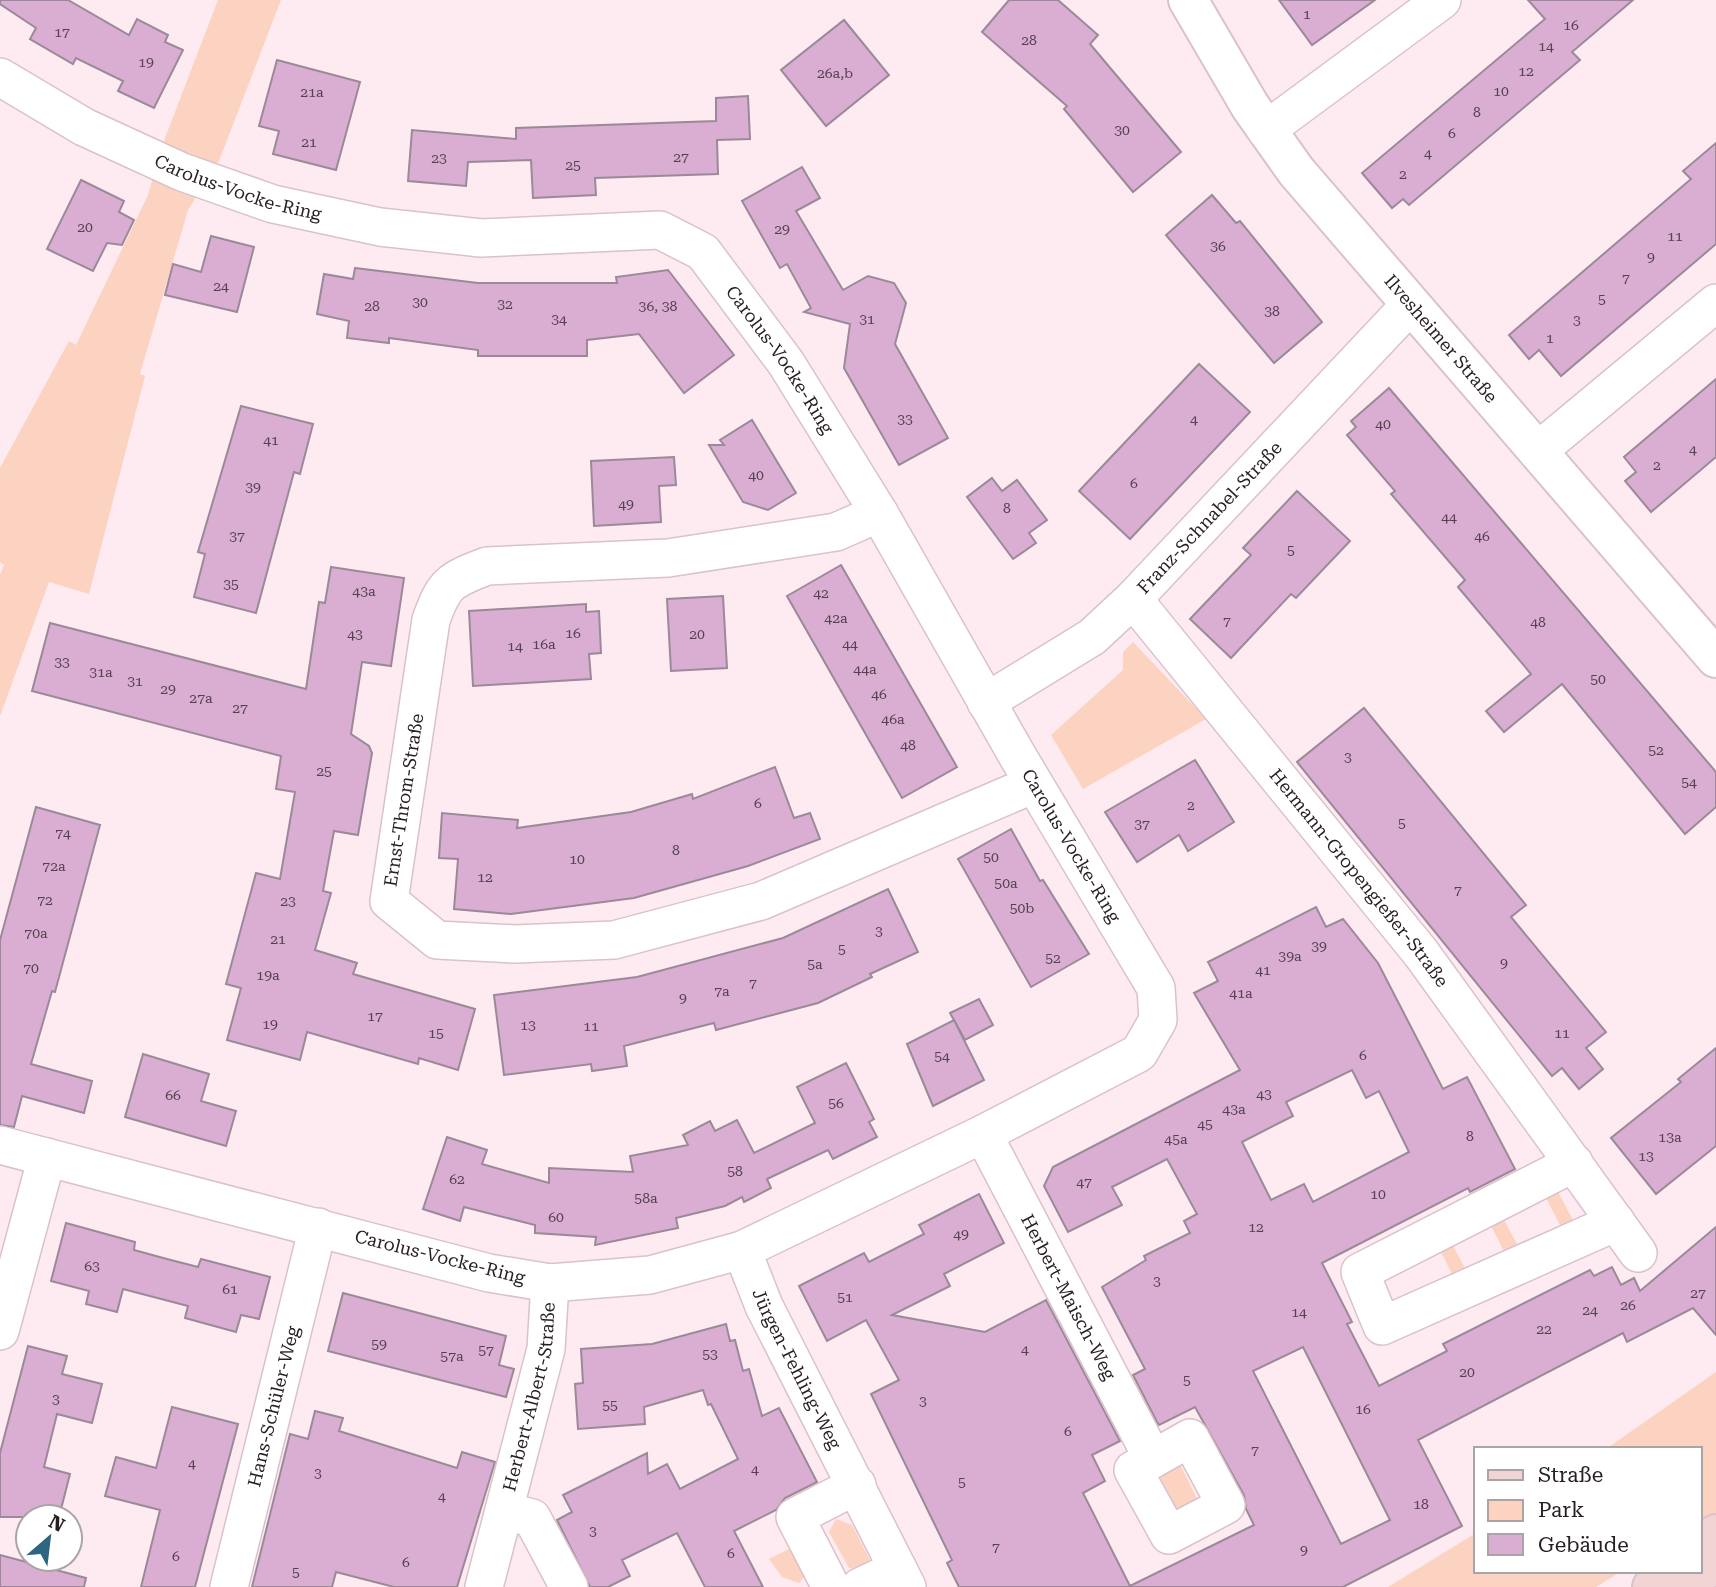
<svg xmlns="http://www.w3.org/2000/svg" width="1716" height="1587" font-family="'Roboto Serif',serif">
<rect width="100%" height="100%" fill="#feebf1"/>
<!-- green -->
<g fill="#fcd2c0">
<path d="M218,0h63l-62,161 -31,49 -48,164 5,2 -56,218 -40,-12 -49,134v-141l4,-10 -4,-3v-94l69,-127 7,4 72,-150 17,-57z"/>
<path d="M1133,642l73,77 -123,70 -32,-54 72,-65v-18z"/>
<path d="M1553,1182l22,42 -12,7 -22,-43z"/>
<path d="M1499,1210l22,42 -13,7 -22,-43z"/>
<path d="M1448,1236l22,42 -13,6 -21,-42z"/>
<path d="M1716,1372v142l-16,10v-75h-94z"/>
<path d="M1181,1466l18,37 -20,10 -19,-36z"/>
<path d="M836,1519l16,6 18,35 -8,10 -13,-2 -20,-36z"/>
<path d="M1476,1533v38h146l-26,16h-208z"/>
<path d="M803,1542l9,26 -13,15 -17,-6 -13,-18z"/>
</g>
<!-- building -->
<g fill="#daadd3" stroke="#9a8a97" stroke-width="2" fill-rule="evenodd">
<path d="M0,0h68l61,35 8,-16 31,16 -3,7 18,8 -29,58 -36,-17 5,-10 -47,-23 -3,6 -43,-25 6,-11 -36,-24z"/>
<path d="M1009,0h49l40,35 -8,9 91,108 -48,40 -69,-83 3,-3 -85,-74z"/>
<path d="M1279,0h96l-63,45z"/>
<path d="M1528,0h105l-61,52 8,8 -171,145 -6,-6 -11,9 -30,-35 183,-154z"/>
<path d="M844,20l45,55 -63,51 -45,-56z"/>
<path d="M277,60l83,22 -24,88 -63,-16 6,-23 -20,-5z"/>
<path d="M748,96l2,43 -33,1 1,34 -123,4 1,17 -63,3 -2,-38 -63,2 -2,24 -58,-5 4,-51 104,9v-11l200,-7v-23z"/>
<path d="M1716,143v101l-155,132 -22,-26 -10,9 -20,-24 182,-156 -8,-8z"/>
<path d="M802,167l18,31 -24,13 47,79 25,-14 26,7 12,20 -11,41 53,94 -49,27 -55,-97 6,-44 -46,-12 7,-4 -24,-44 -7,4 -38,-67z"/>
<path d="M81,180l43,21 -5,11 15,8 -12,25 -15,-2 -14,28 -46,-22z"/>
<path d="M1212,195l24,28 4,-2 82,101 -48,41 -108,-128z"/>
<path d="M211,236l43,11 -17,65 -72,-17 8,-31 28,8z"/>
<path d="M355,268l123,15h139l-1,-6 52,-7 66,85 -50,38 -45,-59 -52,6v16h-109v-6l-89,-12v5l-42,-5 2,-17 -32,-7 7,-40 29,5z"/>
<path d="M1199,364l51,48 -120,127 -51,-48z"/>
<path d="M1716,379v78l-65,55 -26,-31 11,-9 -12,-15z"/>
<path d="M1389,388l327,384v35l-31,27 -123,-150 -58,48 -18,-21 45,-37 -73,-87 7,-7 -74,-86 4,-3 -48,-56 9,-8 -5,-6z"/>
<path d="M241,406l72,18 -13,50 -6,-2 -38,141 -62,-16 11,-43 -7,-2z"/>
<path d="M752,420l44,73 -28,17 -25,-8 -34,-57h15l-4,-5z"/>
<path d="M674,457l2,28 -17,1 2,36 -67,4 -3,-65z"/>
<path d="M992,478l10,13 15,-11 30,40 -18,13 7,10 -23,16 -46,-62z"/>
<path d="M1297,491l53,50 -54,57 -5,-4 -60,64 -41,-39 61,-64 -8,-7z"/>
<path d="M841,565l116,202 -55,31 -115,-202z"/>
<path d="M331,567l73,11 -13,88 -29,-4 -11,72 18,12 3,7 -14,82 -24,-4 -11,60 8,2 -16,57 42,13 -4,11 122,35 -17,61 -39,-12 -1,6 -111,-32 -7,28 -73,-20 14,-52 -15,-4 30,-111 24,6 15,-87 -19,-3 5,-33 -249,-65 18,-68 256,66 13,-87 6,1z"/>
<path d="M723,596l4,72 -56,3 -4,-72z"/>
<path d="M586,604v8l13,-1 2,42 -12,1 2,25 -118,7 -4,-75z"/>
<path d="M1364,708l162,197 -15,12 95,115 -20,16 17,21 -24,20 -17,-21 -10,8 -255,-314z"/>
<path d="M1195,760l39,62 -46,29 -9,-16 -42,27 -32,-50z"/>
<path d="M775,767l19,51 16,-5 10,26 -72,27 -114,32 -123,16 -57,-5 4,-50 -19,-1 3,-45 76,7 -1,8 114,-16 61,-18 1,5z"/>
<path d="M36,807l64,18 -45,167 -3,-1 -21,73 61,17 -8,32 -62,-17 -8,31 -14,-2v-185z"/>
<path d="M1011,829l29,52 3,-1 46,74 -58,33 -73,-128z"/>
<path d="M888,889l30,63 -48,22 2,3 -54,26 -102,27 -2,-7 -90,23 3,20 -35,5 -1,-7 -87,11 -10,-80 143,-18 146,-39z"/>
<path d="M1316,907l10,20 17,-8 35,44 65,126 24,-12 48,92 -45,23 -2,-4 -146,75 30,59 -5,2 32,62 68,-35 -4,-7 147,-74 4,6 18,-9 9,18 13,-7 6,13 76,-64v108l-23,-27 -66,34 -4,-9 -205,107 44,86 -119,61h-384l-12,-24 5,-3 -81,-166 28,-14 -33,-60 -39,21 -28,-55 65,-33 5,9 55,-28 -5,-9 60,-31 25,49 -60,31 6,12 -58,29 93,17 61,-32 74,141 -28,14 13,26 -22,12 47,93 124,-61 -8,-16 -2,-14 -49,-88 -36,18 -2,-3 -24,-47 12,-6 -43,-82 44,-27 -2,-4 46,-23 -6,-12 13,-7 -30,-55 -55,28 10,18 -54,27 -24,-46 9,-19 187,-97 -46,-77 24,-12 -10,-19zM1352,1070l14,28 13,-7 30,61 -96,50 -9,-18 -33,16 -29,-58 51,-26 -7,-14zM1303,1347l87,173 -49,24 -88,-173z"/>
<path d="M979,999l14,26 -28,15 -15,-27z"/>
<path d="M954,1020l30,60 -51,26 -26,-62z"/>
<path d="M1716,1048v98l-60,48 -45,-56 70,-56 -3,-3z"/>
<path d="M143,1054l66,20 -8,27 35,10 -10,35 -101,-29z"/>
<path d="M846,1063l28,56 -5,3 8,15 -44,22 -5,-9 -61,29 4,9 -27,14 -2,-5 -17,9 -49,12 2,10 -83,17 1,-8 -61,-4v-8l-71,-18 -4,14 -37,-12 24,-72 40,13 -5,14 67,19v-15l84,4 -3,-16 58,-11 -5,-10 27,-14 5,10 22,-11 17,33 61,-30 -18,-36z"/>
<path d="M66,1223l69,19 -1,8 33,9 31,8 3,-8 69,18 -11,42 -18,-4 -5,17 -51,-14 3,-12 -65,-17 -6,23 -31,-8 3,-13 -38,-10z"/>
<path d="M343,1293l163,43 -7,29 15,4 -8,28 -178,-46z"/>
<path d="M726,1324l4,17 5,-1 8,31 6,-2 13,47 17,-8 38,74 -32,16 -9,12 -42,21 29,56h-58l-28,-54 -55,27 8,16 -22,11h-18l-33,-67 15,-8 -9,-17 84,-42 1,21 19,-10 13,25 58,-30 -27,-55 -3,1 -5,-15 -59,17 1,17 -67,5 -3,-45 8,-1 -2,-34 71,-5z"/>
<path d="M28,1346l39,10 -5,18 40,10 -10,39 -35,-9 -13,53 26,7 -11,43h-59v-64z"/>
<path d="M172,1407l66,17 -43,163h-54l19,-77 -55,-14 11,-39 40,11z"/>
<path d="M315,1411l28,7 -4,13 118,37 5,-16 33,10 -38,125h-63l-58,-15 -4,15h-80l38,-153 18,5z"/>
<path d="M0,1555l86,23 -2,9h-84z"/>
</g>
<g fill="none" stroke-linecap="round" stroke-linejoin="round">
<defs>
<g id="minor">
<path id="s1" d="M0,77l84,50 98,45 91,32 107,23 101,11 179,-8 43,22 83,111 93,150 138,242 139,233 2,32 -19,33 -156,81 -241,116 -92,25 -100,8 -61,-10 -489,-128"/>
<path d="M1266,130l176,-130"/>
<path d="M1539,450l177,-147"/>
<path d="M879,513l-43,19 -168,26 -181,8c-37,14 -43,17 -56,54l-42,281 48,39 78,4 99,-4 147,-39 273,-117"/>
<path id="s2" d="M1133,599l288,354 217,300"/>
<path id="s3" d="M986,702l106,-65 41,-38 278,-295"/>
<path id="s4" d="M983,1134l170,325 -20,11 36,65 57,-30 -36,-67 -37,21"/>
<path d="M1574,1163l-214,109 22,54 234,-104"/>
<path id="s5" d="M742,1250l22,56 143,281"/>
<path d="M0,1331l47,-174"/>
<path d="M505,1511l27,7 37,69"/>
<path id="s6" d="M229,1587l89,-360"/>
<path id="s7" d="M484,1587l62,-238 4,-66"/>
<path d="M831,1587l-36,-70 62,-32"/>
<path d="M860,1587l38,-18"/>
</g>
<g id="tertiary">
<path id="s8" d="M1188,0l62,106 46,65 420,487"/>
</g>
<g id="secondary">
<path d="M1700,1546l16,-12"/>
<path d="M1652,1587l64,-21"/>
</g>
</defs>
<!-- minor casing -->
<use href="#minor" stroke="#dac2ca" stroke-width="40"/>
<!-- tertiary casing -->
<use href="#tertiary" stroke="#dac2ca" stroke-width="42"/>
<!-- secondary casing -->
<use href="#secondary" stroke="#dac2ca" stroke-width="42"/>
<!-- minor -->
<use href="#minor" stroke="#fff" stroke-width="37"/>
<!-- tertiary -->
<use href="#tertiary" stroke="#fff" stroke-width="38"/>
<!-- secondary -->
<use href="#secondary" stroke="#f3d4d4" stroke-width="38"/>
</g>
<g text-anchor="middle" stroke-width="7" stroke-linejoin="round" paint-order="stroke">
<!-- number labels -->
<g font-size="14" fill="#54424e">
<text x="1307" y="19">1</text>
<text x="1571" y="30">16</text>
<text x="62" y="37">17</text>
<text x="1029" y="45">28</text>
<text x="1546" y="51">14</text>
<text x="146" y="67">19</text>
<text x="1526" y="76">12</text>
<text x="835" y="78">26a,b</text>
<text x="1501" y="96">10</text>
<text x="312" y="97">21a</text>
<text x="1477" y="117">8</text>
<text x="1122" y="135">30</text>
<text x="1452" y="138">6</text>
<text x="309" y="147">21</text>
<text x="1428" y="158">4</text>
<text x="681" y="162">27</text>
<text x="439" y="163">23</text>
<text x="573" y="170">25</text>
<text x="1403" y="179">2</text>
<text x="85" y="232">20</text>
<text x="782" y="234">29</text>
<text x="1675" y="241">11</text>
<text x="1218" y="251">36</text>
<text x="1651" y="262">9</text>
<text x="1626" y="283">7</text>
<text x="221" y="291">24</text>
<text x="1602" y="304">5</text>
<text x="420" y="307">30</text>
<text x="505" y="309">32</text>
<text x="372" y="311">28</text>
<text x="658" y="311">36, 38</text>
<text x="1272" y="316">38</text>
<text x="559" y="324">34</text>
<text x="867" y="324">31</text>
<text x="1577" y="325">3</text>
<text x="1550" y="343">1</text>
<text x="905" y="424">33</text>
<text x="1194" y="424">4</text>
<text x="1383" y="429">40</text>
<text x="271" y="445">41</text>
<text x="1693" y="454">4</text>
<text x="1657" y="470">2</text>
<text x="756" y="480">40</text>
<text x="1134" y="488">6</text>
<text x="253" y="492">39</text>
<text x="626" y="509">49</text>
<text x="1007" y="513">8</text>
<text x="1449" y="522">44</text>
<text x="237" y="541">37</text>
<text x="1482" y="541">46</text>
<text x="1291" y="555">5</text>
<text x="231" y="589">35</text>
<text x="364" y="596">43a</text>
<text x="821" y="598">42</text>
<text x="836" y="623">42a</text>
<text x="1227" y="626">7</text>
<text x="1538" y="627">48</text>
<text x="573" y="638">16</text>
<text x="355" y="639">43</text>
<text x="697" y="639">20</text>
<text x="544" y="649">16a</text>
<text x="850" y="649">44</text>
<text x="515" y="651">14</text>
<text x="62" y="667">33</text>
<text x="865" y="674">44a</text>
<text x="101" y="677">31a</text>
<text x="1598" y="684">50</text>
<text x="135" y="686">31</text>
<text x="168" y="694">29</text>
<text x="879" y="699">46</text>
<text x="201" y="703">27a</text>
<text x="240" y="713">27</text>
<text x="893" y="724">46a</text>
<text x="908" y="750">48</text>
<text x="1656" y="755">52</text>
<text x="1348" y="762">3</text>
<text x="324" y="776">25</text>
<text x="1689" y="787">54</text>
<text x="758" y="808">6</text>
<text x="1191" y="810">2</text>
<text x="1402" y="828">5</text>
<text x="1142" y="829">37</text>
<text x="63" y="838">74</text>
<text x="676" y="855">8</text>
<text x="991" y="862">50</text>
<text x="577" y="864">10</text>
<text x="54" y="871">72a</text>
<text x="485" y="882">12</text>
<text x="1006" y="888">50a</text>
<text x="1458" y="895">7</text>
<text x="45" y="905">72</text>
<text x="288" y="906">23</text>
<text x="1022" y="913">50b</text>
<text x="879" y="936">3</text>
<text x="36" y="938">70a</text>
<text x="278" y="944">21</text>
<text x="1319" y="951">39</text>
<text x="842" y="954">5</text>
<text x="1290" y="961">39a</text>
<text x="1053" y="963">52</text>
<text x="1504" y="968">9</text>
<text x="815" y="969">5a</text>
<text x="31" y="973">70</text>
<text x="1263" y="975">41</text>
<text x="268" y="980">19a</text>
<text x="753" y="988">7</text>
<text x="722" y="996">7a</text>
<text x="1241" y="998">41a</text>
<text x="683" y="1003">9</text>
<text x="375" y="1021">17</text>
<text x="270" y="1029">19</text>
<text x="528" y="1030">13</text>
<text x="591" y="1031">11</text>
<text x="436" y="1038">15</text>
<text x="1562" y="1038">11</text>
<text x="1363" y="1060">6</text>
<text x="942" y="1061">54</text>
<text x="1264" y="1099">43</text>
<text x="173" y="1100">66</text>
<text x="836" y="1108">56</text>
<text x="1234" y="1114">43a</text>
<text x="1205" y="1129">45</text>
<text x="1470" y="1141">8</text>
<text x="1670" y="1142">13a</text>
<text x="1176" y="1144">45a</text>
<text x="1646" y="1161">13</text>
<text x="735" y="1176">58</text>
<text x="457" y="1184">62</text>
<text x="1084" y="1187">47</text>
<text x="1378" y="1199">10</text>
<text x="646" y="1203">58a</text>
<text x="556" y="1222">60</text>
<text x="1256" y="1232">12</text>
<text x="961" y="1239">49</text>
<text x="92" y="1271">63</text>
<text x="1157" y="1286">3</text>
<text x="230" y="1294">61</text>
<text x="1698" y="1298">27</text>
<text x="845" y="1302">51</text>
<text x="1628" y="1310">26</text>
<text x="1590" y="1315">24</text>
<text x="1299" y="1317">14</text>
<text x="1544" y="1334">22</text>
<text x="379" y="1349">59</text>
<text x="1025" y="1354">4</text>
<text x="486" y="1355">57</text>
<text x="710" y="1359">53</text>
<text x="452" y="1361">57a</text>
<text x="1467" y="1377">20</text>
<text x="1187" y="1385">5</text>
<text x="56" y="1404">3</text>
<text x="923" y="1406">3</text>
<text x="610" y="1410">55</text>
<text x="1363" y="1414">16</text>
<text x="1068" y="1436">6</text>
<text x="1255" y="1455">7</text>
<text x="192" y="1468">4</text>
<text x="755" y="1474">4</text>
<text x="318" y="1478">3</text>
<text x="962" y="1487">5</text>
<text x="442" y="1501">4</text>
<text x="1421" y="1509">18</text>
<text x="593" y="1536">3</text>
<text x="996" y="1552">7</text>
<text x="1304" y="1555">9</text>
<text x="731" y="1558">6</text>
<text x="176" y="1561">6</text>
<text x="406" y="1567">6</text>
<text x="296" y="1577">5</text>
</g>
<!-- street labels -->
<g font-size="18" fill="#271e21" stroke="#fff">
<text dy="6" stroke="none"><textPath href="#s1" startOffset="264">Carolus-Vocke-Ring</textPath></text>
<text dy="6" stroke="none"><textPath href="#s8" startOffset="424">Ilvesheimer Straße</textPath></text>
<text dy="6" stroke="none"><textPath href="#s1" startOffset="873">Carolus-Vocke-Ring</textPath></text>
<text dy="6" stroke="none"><textPath href="#s3" startOffset="292">Franz-Schnabel-Straße</textPath></text>
<text transform="translate(404 800) rotate(-81)" y="6">Ernst-Throm-Straße</text>
<text dy="6" stroke="none"><textPath href="#s1" startOffset="1440">Carolus-Vocke-Ring</textPath></text>
<text dy="6" stroke="none"><textPath href="#s2" startOffset="359">Hermann-Gropengießer-Straße</textPath></text>
<text transform="translate(440 1257) rotate(14)" y="6">Carolus-Vocke-Ring</text>
<text dy="6" stroke="none"><textPath href="#s4" startOffset="184">Herbert-Maisch-Weg</textPath></text>
<text dy="6" stroke="none"><textPath href="#s5" startOffset="131">Jürgen-Fehling-Weg</textPath></text>
<text dy="6" stroke="none"><textPath href="#s7" startOffset="196">Herbert-Albert-Straße</textPath></text>
<text dy="6" stroke="none"><textPath href="#s6" startOffset="186">Hans-Schüler-Weg</textPath></text>
</g>
</g>
<!-- legend -->
<rect x="1474" y="1447" width="228" height="126" fill="#ffffff" stroke="#a9a5a6" stroke-width="2"/>
<rect x="1488" y="1470" width="35" height="10" fill="#f3d4d4" stroke="#a9a5a6" stroke-width="2"/>
<text x="1538" y="1482" font-size="21" fill="#271e21">Straße</text>
<rect x="1488" y="1500" width="35" height="21" fill="#fcd2c0" stroke="#a9a5a6" stroke-width="2"/>
<text x="1538" y="1517" font-size="21" fill="#271e21">Park</text>
<rect x="1488" y="1534" width="35" height="21" fill="#daadd3" stroke="#a9a5a6" stroke-width="2"/>
<text x="1538" y="1552" font-size="21" fill="#271e21">Gebäude</text>
<!-- north arrow -->
<g transform="translate(49 1538) rotate(28)"><circle r="33" fill="#ffffff" stroke="#a9a5a6" stroke-width="2"/>
<path d="M0-5L12 26L0 18L-12 26Z" fill="#2e657f"/>
<text y="-10" font-size="19" font-weight="bold" text-anchor="middle" fill="#271e21">N</text>
</g>
</svg>
